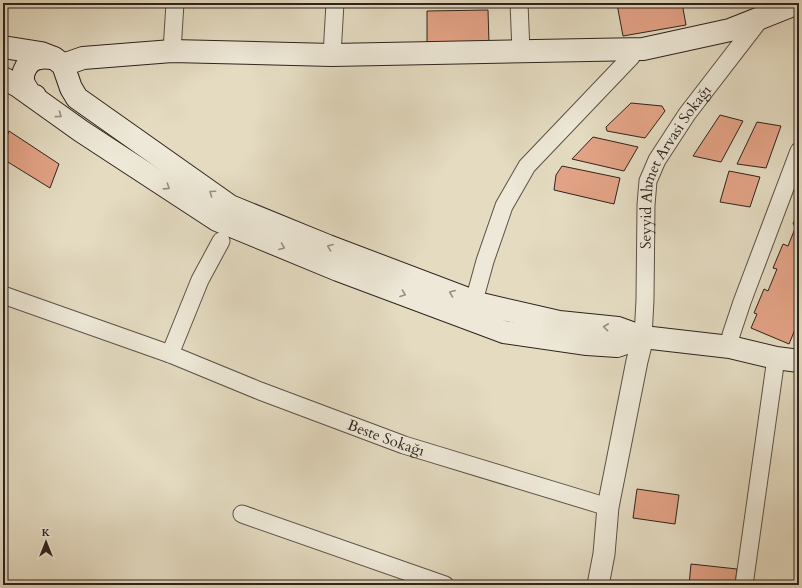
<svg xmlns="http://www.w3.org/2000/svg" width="802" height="588" font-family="Cardo,serif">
<rect width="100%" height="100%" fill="#e4dbc1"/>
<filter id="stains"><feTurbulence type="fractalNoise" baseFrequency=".005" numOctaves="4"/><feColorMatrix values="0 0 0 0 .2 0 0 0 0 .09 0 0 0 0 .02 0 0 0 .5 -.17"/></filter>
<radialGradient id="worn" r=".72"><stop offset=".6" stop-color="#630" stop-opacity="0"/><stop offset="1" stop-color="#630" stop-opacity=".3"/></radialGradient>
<!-- building -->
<g fill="#e3a386" stroke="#2e231d">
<path d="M624,3h58l4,22 -63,11 -6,-32z"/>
<path d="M488,10l1,34 -62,2v-35z"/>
<path d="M631,103l31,3 3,5 -20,27 -38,-7 -1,-4z"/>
<path d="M720,115l23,6 -22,41 -28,-6z"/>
<path d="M757,122l24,4 -15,42 -29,-4z"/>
<path d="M9,131l50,33 -9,24 -47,-29v-12z"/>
<path d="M593,137l45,10 -14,24 -52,-12z"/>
<path d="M562,166l58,12 -6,26 -60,-14 2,-15z"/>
<path d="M729,171l31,6 -10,30 -30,-5z"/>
<path d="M799,209v111l-10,24 -38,-16 6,-14 -3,-1 10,-24 4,2 9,-22 -4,-1 10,-24 5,2 8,-20 -3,-2z"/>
<path d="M637,489l42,6 -4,29 -42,-6z"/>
<path d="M691,564l46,5 -2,16h-46z"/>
</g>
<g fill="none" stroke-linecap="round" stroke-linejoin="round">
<defs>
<g id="minor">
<path d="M519,3l2,48"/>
<path d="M172,51l3,-48"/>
<path d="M332,55l3,-52"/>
<path id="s1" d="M3,295l167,59 90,37 144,54 204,62"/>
<path d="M474,301l11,-40 19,-55 23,-40 104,-109 4,-8"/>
<path id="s2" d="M643,337l2,-37 1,-95 2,-24 9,-21 30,-46 74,-96"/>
<path d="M730,347l1,-12 11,-33 57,-151"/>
<path d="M170,354l30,-74 21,-39"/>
<path d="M242,514l203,71"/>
<path d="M744,585l32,-227"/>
</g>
<path id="tertiary" d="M598,585l6,-31 4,-47 29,-146 6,-24"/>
<g id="secondary">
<path d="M3,47l38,6 13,5 9,7 8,23 6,10 153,108 98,40 153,58 78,18 59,6 25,9 87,10 46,11 23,3"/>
<path d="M63,65l20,-7 89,-7 160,4 311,-6 87,-19 68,-27"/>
<path d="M3,78l15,8 63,45 136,89 121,50 166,62 83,12 30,2 26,-9"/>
<path d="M35,96l-4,-1c-2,-3 -5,-7 -7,-11 -4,-11 4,-25 16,-26 4,-1 9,0 13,0"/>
</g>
</defs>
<!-- minor casing -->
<use href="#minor" stroke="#5c5146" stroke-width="19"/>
<!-- tertiary casing -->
<use href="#tertiary" stroke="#5c5146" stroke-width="23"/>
<!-- secondary casing -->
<use href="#secondary" stroke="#2e231d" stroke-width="24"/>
<!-- minor -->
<use href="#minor" stroke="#ede8d7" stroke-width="17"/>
<!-- tertiary -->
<use href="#tertiary" stroke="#ede8d7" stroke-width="21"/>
<!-- secondary -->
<use href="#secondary" stroke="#ede8d7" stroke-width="22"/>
</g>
<!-- one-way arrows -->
<defs><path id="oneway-chevron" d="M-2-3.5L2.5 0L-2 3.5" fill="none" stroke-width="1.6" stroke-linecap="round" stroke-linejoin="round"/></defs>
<g stroke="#978f83">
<use href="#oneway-chevron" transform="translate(59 115) rotate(36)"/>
<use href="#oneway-chevron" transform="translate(167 187) rotate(33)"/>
<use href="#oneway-chevron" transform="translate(212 193) rotate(-145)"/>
<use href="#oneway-chevron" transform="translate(282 247) rotate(22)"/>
<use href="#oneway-chevron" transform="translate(330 247) rotate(-159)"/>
<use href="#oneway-chevron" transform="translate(452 293) rotate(-159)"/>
<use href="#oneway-chevron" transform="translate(403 294) rotate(20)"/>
<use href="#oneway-chevron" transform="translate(606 327) rotate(-174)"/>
</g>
<g text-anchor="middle" stroke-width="4" stroke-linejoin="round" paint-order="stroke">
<!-- street labels -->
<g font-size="15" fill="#2e231d" stroke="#ede8d7">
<text dy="5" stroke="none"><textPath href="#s2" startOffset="178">Seyyid Ahmet Arvasi Sokağı</textPath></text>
<text dy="5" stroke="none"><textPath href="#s1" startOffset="409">Beste Sokağı</textPath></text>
</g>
</g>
<!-- margin -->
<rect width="802" height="588" fill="none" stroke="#e4dbc1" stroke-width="16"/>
<rect x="4" y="4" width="794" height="580" fill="none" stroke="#2e231d" stroke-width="2"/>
<rect x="8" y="8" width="786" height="572" fill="none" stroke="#2e231d"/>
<!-- north arrow -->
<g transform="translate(46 542)" stroke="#ede8d7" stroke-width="3" paint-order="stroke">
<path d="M0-3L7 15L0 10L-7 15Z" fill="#2e231d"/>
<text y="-6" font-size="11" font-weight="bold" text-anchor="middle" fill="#2e231d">K</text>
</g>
<rect width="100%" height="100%" filter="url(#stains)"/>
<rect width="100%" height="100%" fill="url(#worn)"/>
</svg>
